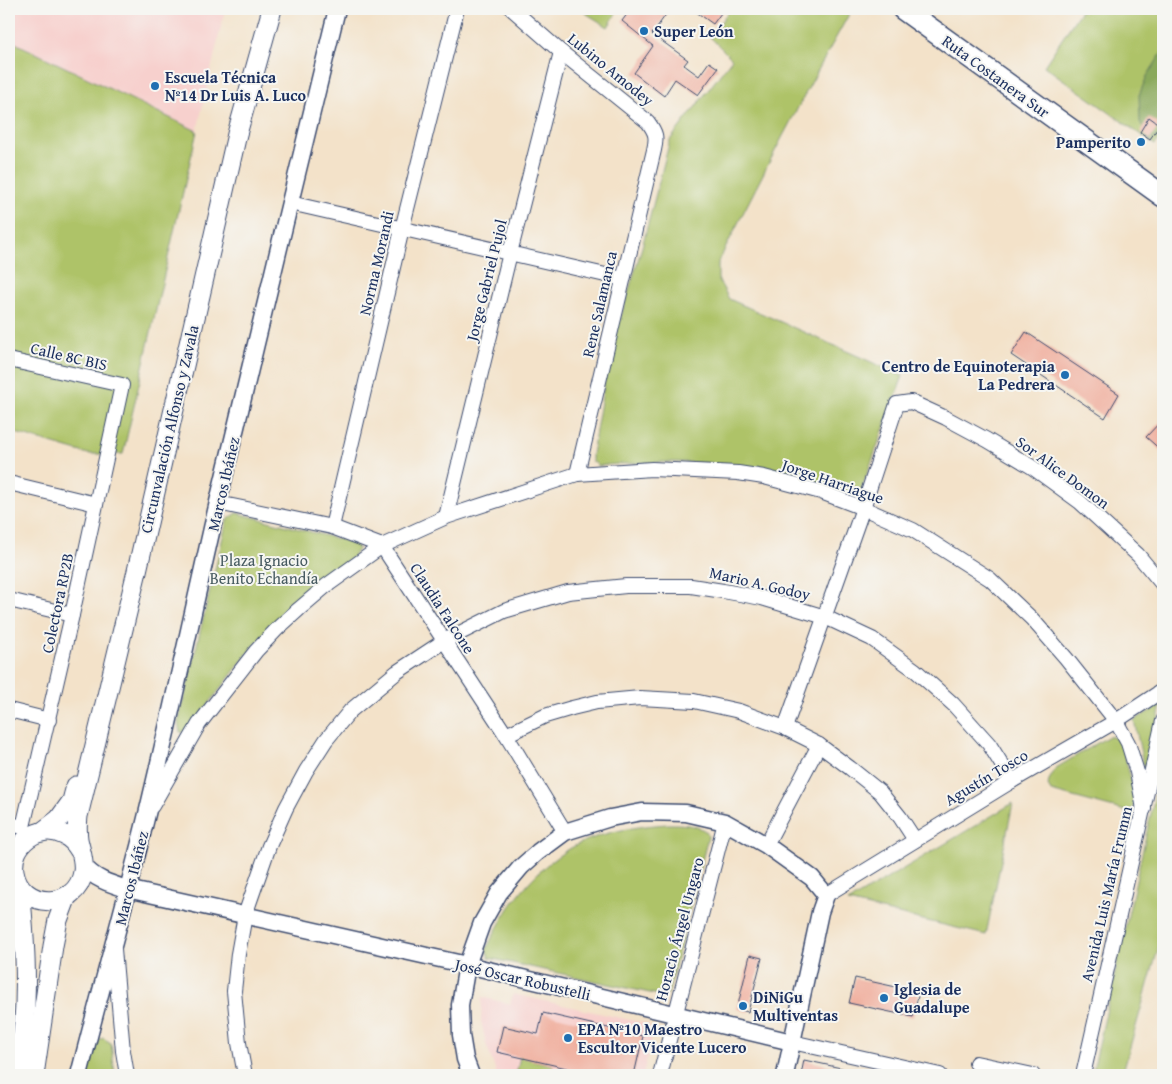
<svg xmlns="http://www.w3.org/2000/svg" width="1172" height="1084" font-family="'Gentium Book Plus',serif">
<rect width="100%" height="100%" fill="#f6f6f2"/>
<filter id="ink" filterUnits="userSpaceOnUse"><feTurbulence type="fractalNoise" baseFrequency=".02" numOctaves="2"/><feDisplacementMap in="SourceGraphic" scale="10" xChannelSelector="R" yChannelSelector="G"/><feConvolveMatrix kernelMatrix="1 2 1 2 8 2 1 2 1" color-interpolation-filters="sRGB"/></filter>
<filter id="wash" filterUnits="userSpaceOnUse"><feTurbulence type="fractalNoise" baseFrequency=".0096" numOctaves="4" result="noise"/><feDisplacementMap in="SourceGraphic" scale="20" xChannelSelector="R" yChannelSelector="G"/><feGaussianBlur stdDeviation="1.12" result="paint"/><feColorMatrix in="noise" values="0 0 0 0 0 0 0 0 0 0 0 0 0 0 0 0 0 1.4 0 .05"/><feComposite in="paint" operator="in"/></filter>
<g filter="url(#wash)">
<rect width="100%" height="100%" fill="#f3e2c9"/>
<!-- built -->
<g fill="#f7d0cd">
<path d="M9,9h216l-28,122 -188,-91z"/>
<path d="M513,994l135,30 5,8 -10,43h-146l-11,-31 -5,-23 1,-24 28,7z"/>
</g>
<!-- green -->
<g fill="#aec368" stroke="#647963">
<path d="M579,9h40l-11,18z"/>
<path d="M730,9h122c-47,83 -91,168 -134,254v16l11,20 174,77 -41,112 -4,5c-14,0 -26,-8 -40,-11 -9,-3 -20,-5 -30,-8 -50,-10 -100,-14 -151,-11 -13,1 -26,1 -38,3l-7,-5v-7l17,-99 33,-108 28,-107 62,-81 -22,-22z"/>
<path d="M1082,9h81v124l-8,12 -111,-79z"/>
<path d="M9,40l188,91 -74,323h-35l-79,-23z"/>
<path d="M237,513l117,30 4,6 -5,8 -31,22 -36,32 -34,37 -66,85 -6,-1 -2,-9 49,-203z"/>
<path d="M1161,705l-15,72 -12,-57z"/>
<path d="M1109,736l10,3 3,6 14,54 -4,11 -3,2 -78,-21 -3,-5 1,-6 7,-12z"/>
<path d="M1163,760v172l-41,143h-30z"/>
<path d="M1013,803l-27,132 -138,-33z"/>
<path d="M668,824c14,0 27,0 39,8l1,5 -40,157 -9,1 -170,-37 -3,-8c19,-41 46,-80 85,-102 28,-16 66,-22 97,-24z"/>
<path d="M103,1038l8,5 4,32h-28l9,-34z"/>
<path d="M520,1057l33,8 -2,10h-35z"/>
</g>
<!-- forest -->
<path fill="#8aa95c" stroke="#526c5d" d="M1163,51v84l-14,5 -9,-18 -1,-27 8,-19z"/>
<g id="blocks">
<!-- building -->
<g fill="#f0af9e">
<path d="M631,9h39l-18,25 36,26 -4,5 15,11 10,-14 9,6 -20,27 -23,-16 -11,17 -30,-23 19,-27 -31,-25z"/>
<path d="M692,9h32l-11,15z"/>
<path d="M1149,117l11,8 -10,14 -10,-7z"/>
<path d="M1026,332l93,62 -14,24 -94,-63z"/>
<path d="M1163,419v33l-17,-15z"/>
<path d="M750,955l12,3 -14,54 -11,-3z"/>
<path d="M855,978l64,14 -6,25 -64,-14z"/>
<path d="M543,1013l100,23 -9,39h-37l-100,-23 6,-26 35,8z"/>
<path d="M804,1060l51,11v4h-54z"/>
</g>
</g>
</g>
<g filter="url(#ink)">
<use href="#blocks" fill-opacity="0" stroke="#3b4a6e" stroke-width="1"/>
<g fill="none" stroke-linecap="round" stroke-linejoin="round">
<defs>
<g id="minor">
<path d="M512,9l49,43 87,70c8,11 9,15 6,28l-77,324"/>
<path d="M290,203l333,76"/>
<path d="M9,360l113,25 -50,230 -49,212 -14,-3"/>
<path d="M9,483l87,21"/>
<path d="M218,503l114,24 50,19 124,189 59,97"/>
<path d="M446,517l64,-264 51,-201"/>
<path d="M332,527l70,-298 55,-220"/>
<path d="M9,600l63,15"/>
<path d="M9,710l40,10"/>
<path d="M785,728l78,-220 34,-104 14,-2 35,16 41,22 45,27 48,35 58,53 25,30"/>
<path d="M506,735l39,-19 27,-8 25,-6 43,-4 54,3 45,10 46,17 34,17 31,23 30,24 20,25 15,23"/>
<path d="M152,806l47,-82 57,-73 22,-23 21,-19 27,-23 56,-40 64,-29 131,-43 75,-5 86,4 26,4 57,15 42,16 50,22 77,49 42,40 34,39 50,63 12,22 9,29 7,37"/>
<path d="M766,845l53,-100"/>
<path d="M826,895l186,-114 104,-60 47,-31"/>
<path d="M114,949l9,102 4,24"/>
<path d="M792,1042l148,33"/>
<path d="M976,1063l57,12"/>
<path d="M245,1075l-6,-32 -5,-52 4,-37 7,-39 24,-69 17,-38 20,-37 20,-31 24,-29 47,-39 47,-31 60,-30 64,-19 58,-6h65l32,5 39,7 63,19 47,22 43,31 38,34 36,40 23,37"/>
<path d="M660,1075l65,-253"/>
<path d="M1083,1075l80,-354"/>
</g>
<g id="tertiary">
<path d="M84,866c10,13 27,18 43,23l340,76 325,77"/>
<path d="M79,1075c22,-87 47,-174 68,-261 25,-104 47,-208 71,-312 39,-164 79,-329 119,-493"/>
<path d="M471,1075l-6,-16 -4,-24 -1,-30 7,-40 15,-42 17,-30 22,-26 17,-15 27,-20 45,-14 32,-6 44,1 39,9 41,23 46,33 14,17 -6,17 -35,163"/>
</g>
<g id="secondary">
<path d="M42,832l17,-13 13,-18 4,-15"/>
<path d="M80,851c-4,-7 -9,-13 -16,-16 -25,-13 -54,9 -50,36 6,39 63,40 69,1 2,-11 -3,-22 -5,-33 -1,-8 -1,-15 0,-23l59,-245 100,-437 35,-125"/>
<path d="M16,1075c14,-61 10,-125 4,-187"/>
<path d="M34,1075l19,-129 5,-26 9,-24"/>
</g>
<path id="primary" d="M903,9l260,187"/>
</defs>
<!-- minor casing -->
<use href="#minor" stroke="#3b4a6e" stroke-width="16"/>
<!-- tertiary casing -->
<use href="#tertiary" stroke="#3b4a6e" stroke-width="19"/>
<!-- secondary casing -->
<use href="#secondary" stroke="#3b4a6e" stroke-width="21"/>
<!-- primary casing -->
<use href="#primary" stroke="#3b4a6e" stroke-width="24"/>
<!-- minor -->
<use href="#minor" stroke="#fff" stroke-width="14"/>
<!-- tertiary -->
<use href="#tertiary" stroke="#fff" stroke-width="16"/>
<!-- secondary -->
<use href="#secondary" stroke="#fff" stroke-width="19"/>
<!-- primary -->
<use href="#primary" stroke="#fff" stroke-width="21"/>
</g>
</g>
<!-- markers -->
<g fill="#1f6fb2" stroke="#f6f6f2" stroke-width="2">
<circle cx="644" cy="31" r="5"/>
<circle cx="155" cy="86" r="5"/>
<circle cx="1141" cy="142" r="5"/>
<circle cx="1065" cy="375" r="5"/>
<circle cx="884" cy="998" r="5"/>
<circle cx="743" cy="1006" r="5"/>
<circle cx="568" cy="1038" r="5"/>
</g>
<g text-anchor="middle" stroke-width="4" stroke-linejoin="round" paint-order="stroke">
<!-- poi labels -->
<g font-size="16" font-weight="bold" fill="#1b2f5e" stroke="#f6f6f2" text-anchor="start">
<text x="654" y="37">Super León</text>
<text x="165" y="83">Escuela Técnica<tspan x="165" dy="18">Nº14 Dr Luis A. Luco</tspan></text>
<text x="1131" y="148" text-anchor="end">Pamperito</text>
<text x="1055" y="372" text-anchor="end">Centro de Equinoterapia<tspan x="1055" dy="18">La Pedrera</tspan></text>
<text x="894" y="995">Iglesia de<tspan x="894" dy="18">Guadalupe</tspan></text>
<text x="753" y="1003">DiNiGu<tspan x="753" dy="18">Multiventas</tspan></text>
<text x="578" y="1035">EPA Nº10 Maestro<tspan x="578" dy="18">Escultor Vicente Lucero</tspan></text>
</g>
<!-- street labels -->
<g font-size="16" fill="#1b2f5e" stroke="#f6f6f2">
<text transform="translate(611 69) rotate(39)" y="6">Lubino Amodey</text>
<text transform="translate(996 76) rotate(36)" y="6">Ruta Costanera Sur</text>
<text transform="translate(376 263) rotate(-77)" y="6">Norma Morandi</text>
<text transform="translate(486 280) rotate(-76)" y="6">Jorge Gabriel Pujol</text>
<text transform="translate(599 304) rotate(-77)" y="6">Rene Salamanca</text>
<text transform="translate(69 356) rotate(13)" y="6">Calle 8C BIS</text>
<text transform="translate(169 429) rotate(-77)" y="6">Circunvalación Alfonso y Zavala</text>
<text transform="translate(1063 472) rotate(36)" y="6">Sor Alice Domon</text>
<text transform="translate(833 481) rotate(19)" y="6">Jorge Harriague</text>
<text transform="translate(223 484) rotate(-77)" y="6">Marcos Ibáñez</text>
<text transform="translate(760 583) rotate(13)" y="6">Mario A. Godoy</text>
<text transform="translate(57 603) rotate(-78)" y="6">Colectora RP2B</text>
<text transform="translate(443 608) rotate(57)" y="6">Claudia Falcone</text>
<text transform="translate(986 777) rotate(-31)" y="6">Agustín Tosco</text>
<text transform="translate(131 878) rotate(-76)" y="6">Marcos Ibáñez</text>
<text transform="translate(1106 894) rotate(-77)" y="6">Avenida Luis María Frumm</text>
<text transform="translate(679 929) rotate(-75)" y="6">Horacio Ángel Ungaro</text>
<text transform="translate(523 979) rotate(13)" y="6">José Oscar Robustelli</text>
</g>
<!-- park labels -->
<g font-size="16" fill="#475b61" stroke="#f6f6f2">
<text x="264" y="566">Plaza Ignacio<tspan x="264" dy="18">Benito Echandía</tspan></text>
</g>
</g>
<!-- margin -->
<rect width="1172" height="1084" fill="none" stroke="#f6f6f2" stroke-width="30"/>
</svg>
